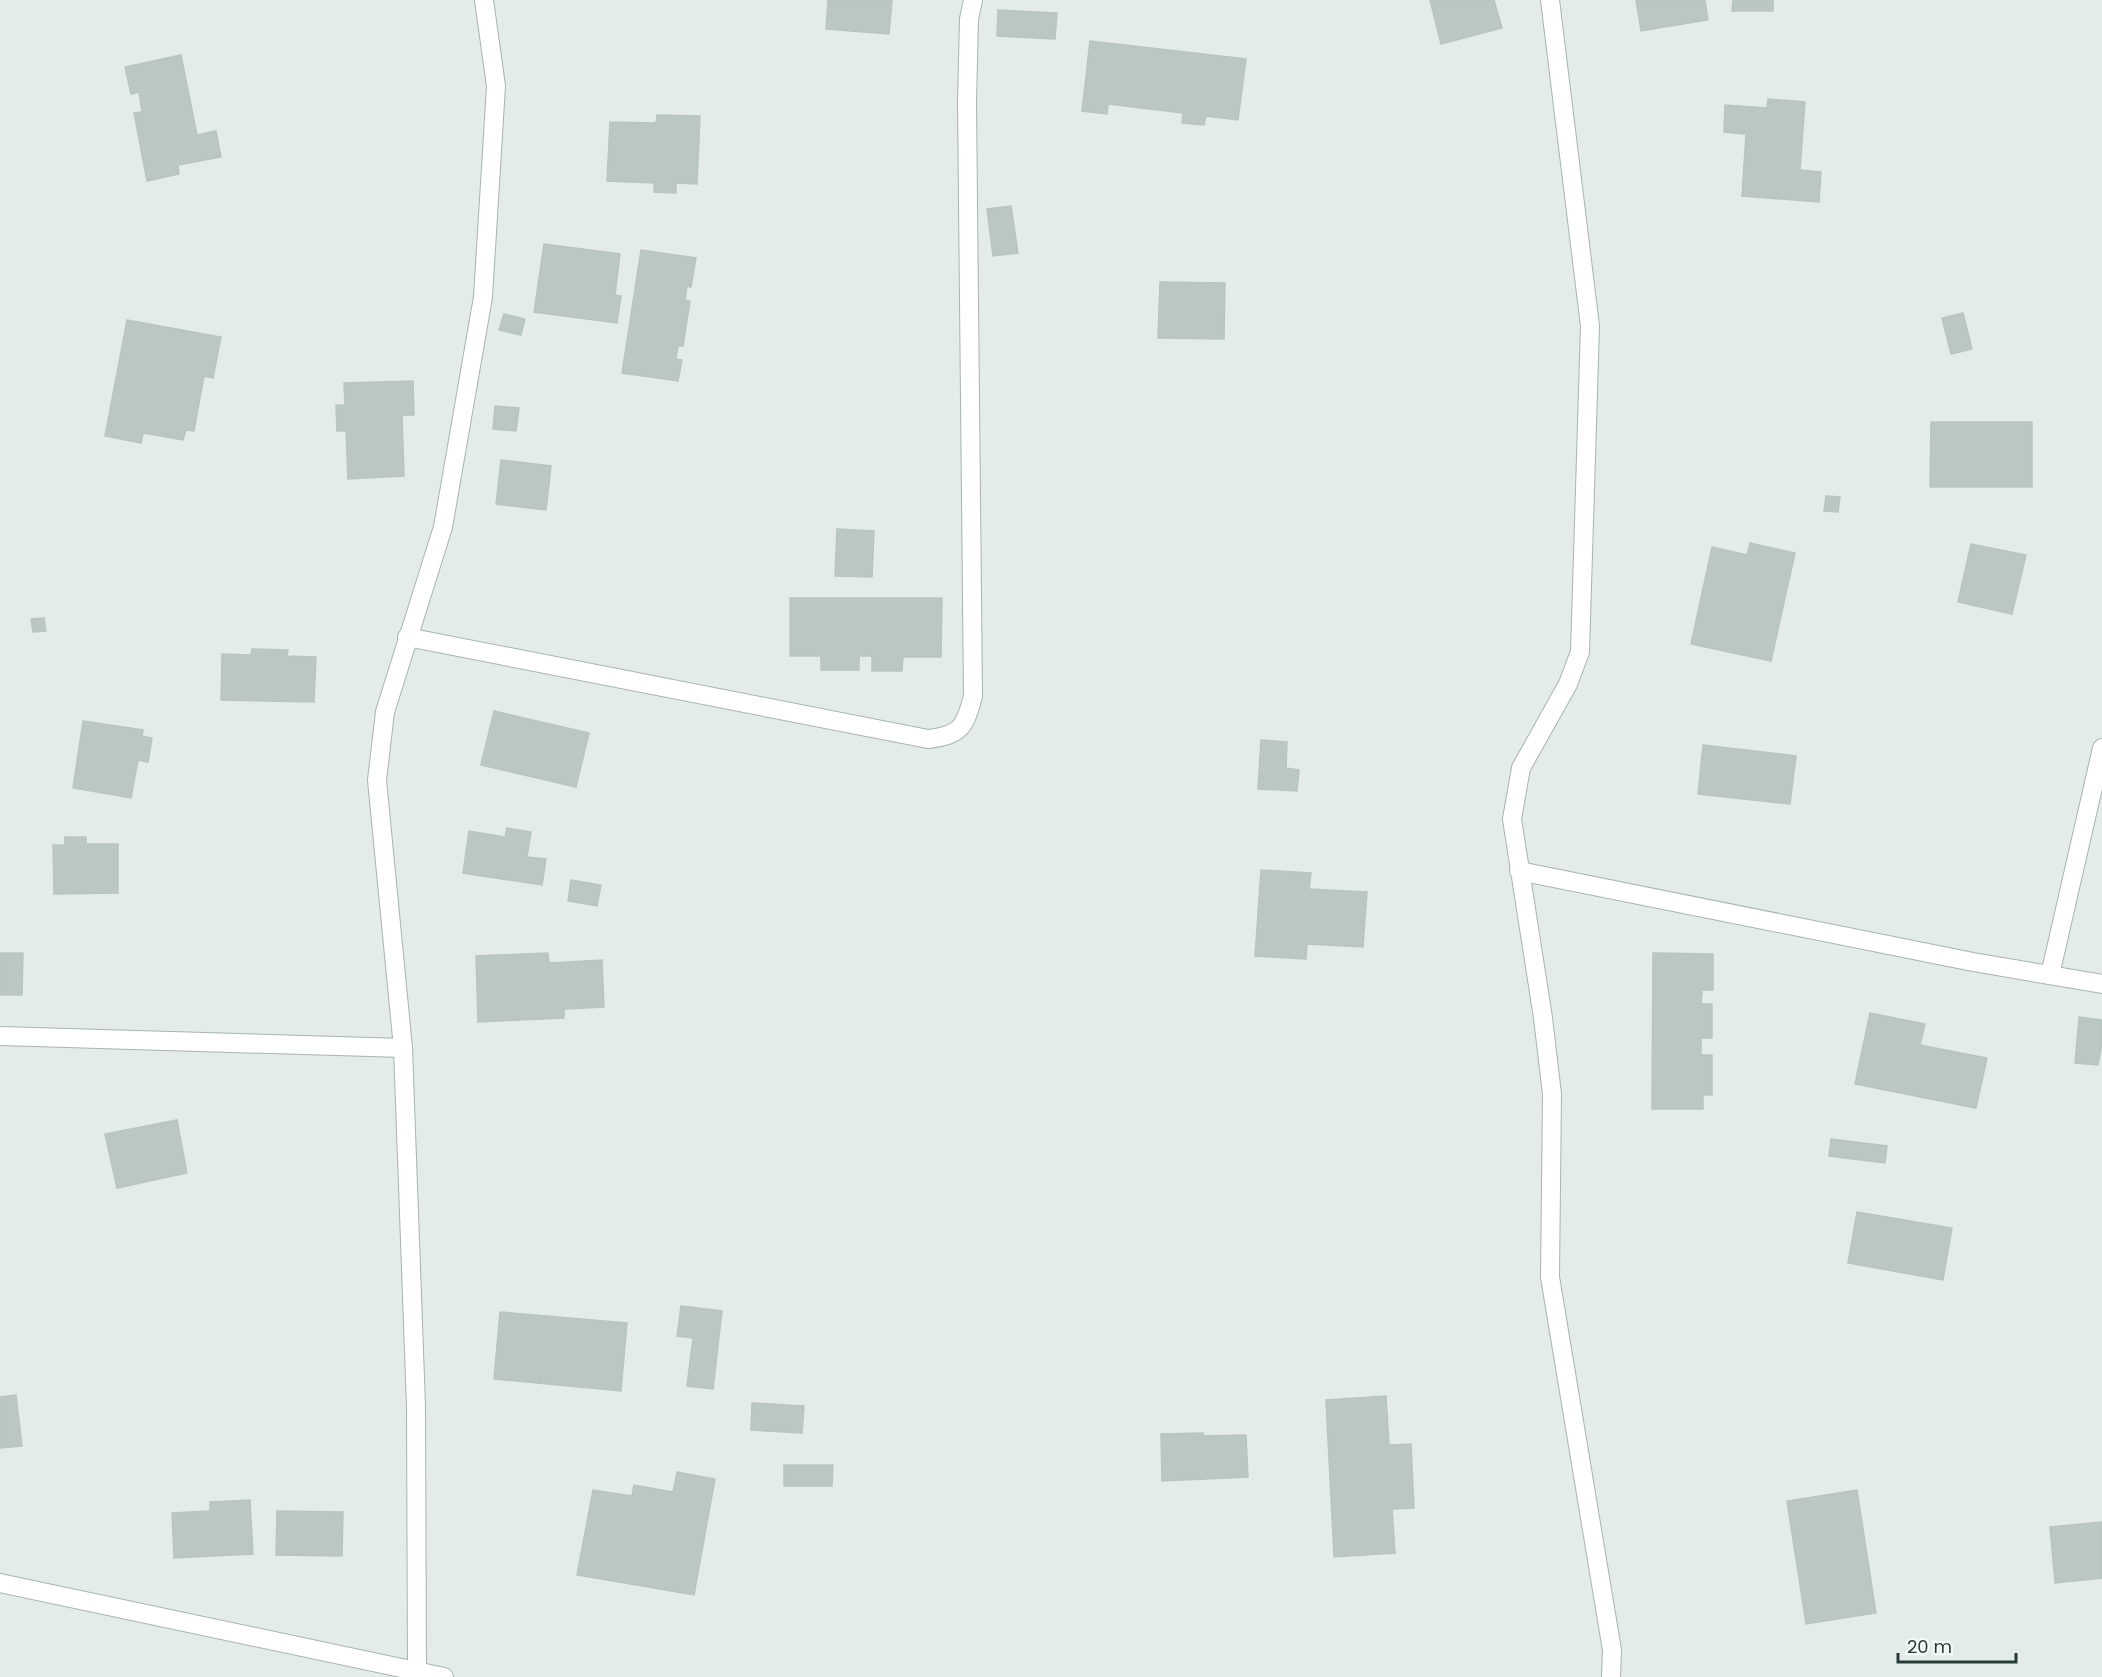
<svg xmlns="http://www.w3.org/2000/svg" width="2102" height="1677" font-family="Poppins,sans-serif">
<rect width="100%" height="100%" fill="#e4ece9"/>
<!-- building -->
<g fill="#bac7c3" stroke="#b7c6c1" stroke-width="1.5">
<path d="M828,0h64l-3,34 -63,-5z"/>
<path d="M1430,0h64l8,28 -61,16z"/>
<path d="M1636,0h69l3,20 -67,11z"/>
<path d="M1733,0h40v11h-41z"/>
<path d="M998,10l59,3 -2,26 -58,-3z"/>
<path d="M1090,41l156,18 -8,61 -32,-4 -2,9 -22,-2 1,-10 -75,-9 -1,10 -25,-3z"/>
<path d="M181,55l16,80 19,-4 5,26 -43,8 1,9 -32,7 -13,-68 8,-1 -3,-20 -8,2 -6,-27z"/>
<path d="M1768,99l37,3 -5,68 21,2 -2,30 -77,-6 4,-62 -22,-2 1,-27 42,3z"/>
<path d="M657,115l43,1 -3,68 -21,-1v10l-22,-1v-9l-47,-2 3,-59 46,1z"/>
<path d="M1011,206l7,47 -25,3 -6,-47z"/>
<path d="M544,244l76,10 -5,41 6,1 -4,27 -83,-11z"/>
<path d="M641,250l55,8 -5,29 -4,-1 -2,14 5,1 -7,45h-5l-2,13 6,1 -4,21 -56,-8z"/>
<path d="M1160,282l65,1 -1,56 -66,-1z"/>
<path d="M1963,313l9,36 -21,5 -9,-36z"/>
<path d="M504,314l21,5 -4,16 -22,-5z"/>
<path d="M127,320l94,17 -8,41 -9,-2 -10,55 -8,-1 -3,10 -40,-7 -2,10 -36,-7z"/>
<path d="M413,381l1,34h-12l2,61 -56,3 -2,-48h-9l-1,-26h9l-1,-22z"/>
<path d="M495,406l24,2 -3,23 -23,-2z"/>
<path d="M1931,422h101v65h-102z"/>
<path d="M501,460l50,6 -5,44 -50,-6z"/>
<path d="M1826,496l14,1 -2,15 -14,-1z"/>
<path d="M837,529l37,2 -2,46 -37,-1z"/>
<path d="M1750,543l45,10 -24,108 -80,-17 21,-97 35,8z"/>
<path d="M1971,544l55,11 -14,59 -54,-12z"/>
<path d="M790,598h152l-1,59h-38l-1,14h-30v-15h-13v14h-38v-14h-31z"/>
<path d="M44,618l2,13 -13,1 -2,-13z"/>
<path d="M252,649l36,1 -1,6 29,1 -2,45 -93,-2 1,-46 29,1z"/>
<path d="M494,711l95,22 -13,54 -95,-22z"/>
<path d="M83,721l60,9 -1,6 10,2 -4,24 -10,-2 -7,38 -58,-10z"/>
<path d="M1261,740l26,2 -1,26 13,2 -2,21 -39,-2z"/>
<path d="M1703,745l93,11 -6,48 -92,-10z"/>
<path d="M507,828l24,4 -4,25 19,2 -4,26 -79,-12 6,-42 36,6z"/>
<path d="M65,837h21v7h32v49l-64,1 -1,-49h12z"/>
<path d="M1261,870l50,3 -2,16 58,3 -4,55 -56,-3 -1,15 -51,-3z"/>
<path d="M571,880l30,5 -4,21 -29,-5z"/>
<path d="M0,953h23l-1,42h-22z"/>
<path d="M548,953l1,10 53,-3 2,47 -40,2v9l-86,4 -2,-66z"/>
<path d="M1653,953l60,1v36h-11l-1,14h11v34h-11v17h11v40h-9v14h-51z"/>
<path d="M1870,1013l55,11 -5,21 67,13 -11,50 -121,-24z"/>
<path d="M2079,1017l23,3v24l-4,21 -23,-2z"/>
<path d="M177,1120l10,53 -70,15 -12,-54z"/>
<path d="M1831,1139l56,7 -2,17 -56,-7z"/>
<path d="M1857,1212l95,16 -9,52 -95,-17z"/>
<path d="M681,1306l41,5 -9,78 -26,-3 6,-48 -16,-2z"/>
<path d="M500,1312l127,11 -6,68 -127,-12z"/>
<path d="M16,1395l6,51 -22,2v-51z"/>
<path d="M1386,1396l3,49 22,-1 3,64 -22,1 3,44 -61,4 -8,-157z"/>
<path d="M752,1403l52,3 -2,27 -51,-3z"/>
<path d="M1203,1433l1,3 42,-1 2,42 -86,4 -1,-47z"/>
<path d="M784,1465h49l-1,21h-48z"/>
<path d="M677,1472l38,7 -21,116 -117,-20 16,-85 39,6 2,-11 39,7z"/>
<path d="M1857,1490l19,123 -70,11 -19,-123z"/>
<path d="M250,1500l3,54 -79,4 -2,-45 38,-2v-9z"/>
<path d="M277,1511l66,1 -1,44 -66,-1z"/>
<path d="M2102,1522v56l-47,5 -5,-56z"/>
</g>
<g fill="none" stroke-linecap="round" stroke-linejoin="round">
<defs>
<g id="minor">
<path d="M1550,0l40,326 -10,326 -12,32 -47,84 -9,51 31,199 9,76 -2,183 62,373 -1,27"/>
<path d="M407,637l521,102c33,-4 37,-12 45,-43l-6,-594 2,-83 4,-19"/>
<path d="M1519,871l454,91 129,22"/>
<path d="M2050,975l52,-227"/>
<path d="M0,1036l403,12"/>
<path d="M417,1671l-1,-265 -13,-358 -26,-268 8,-68 58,-185 40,-230 13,-211 -12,-86"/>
</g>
<path id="tertiary" d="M0,1583l444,94"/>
</defs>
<!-- minor casing -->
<use href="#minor" stroke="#a7b4b0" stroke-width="20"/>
<!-- tertiary casing -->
<use href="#tertiary" stroke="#a7b4b0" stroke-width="20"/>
<!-- minor -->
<use href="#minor" stroke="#fff" stroke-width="18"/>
<!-- tertiary -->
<use href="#tertiary" stroke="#fff" stroke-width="18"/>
</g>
<!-- scale -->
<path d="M1898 1653v9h118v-9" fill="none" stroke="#253d38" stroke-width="3"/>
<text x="1907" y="1653" font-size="18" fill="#253d38" stroke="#f5f9f7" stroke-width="4.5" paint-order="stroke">20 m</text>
</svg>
